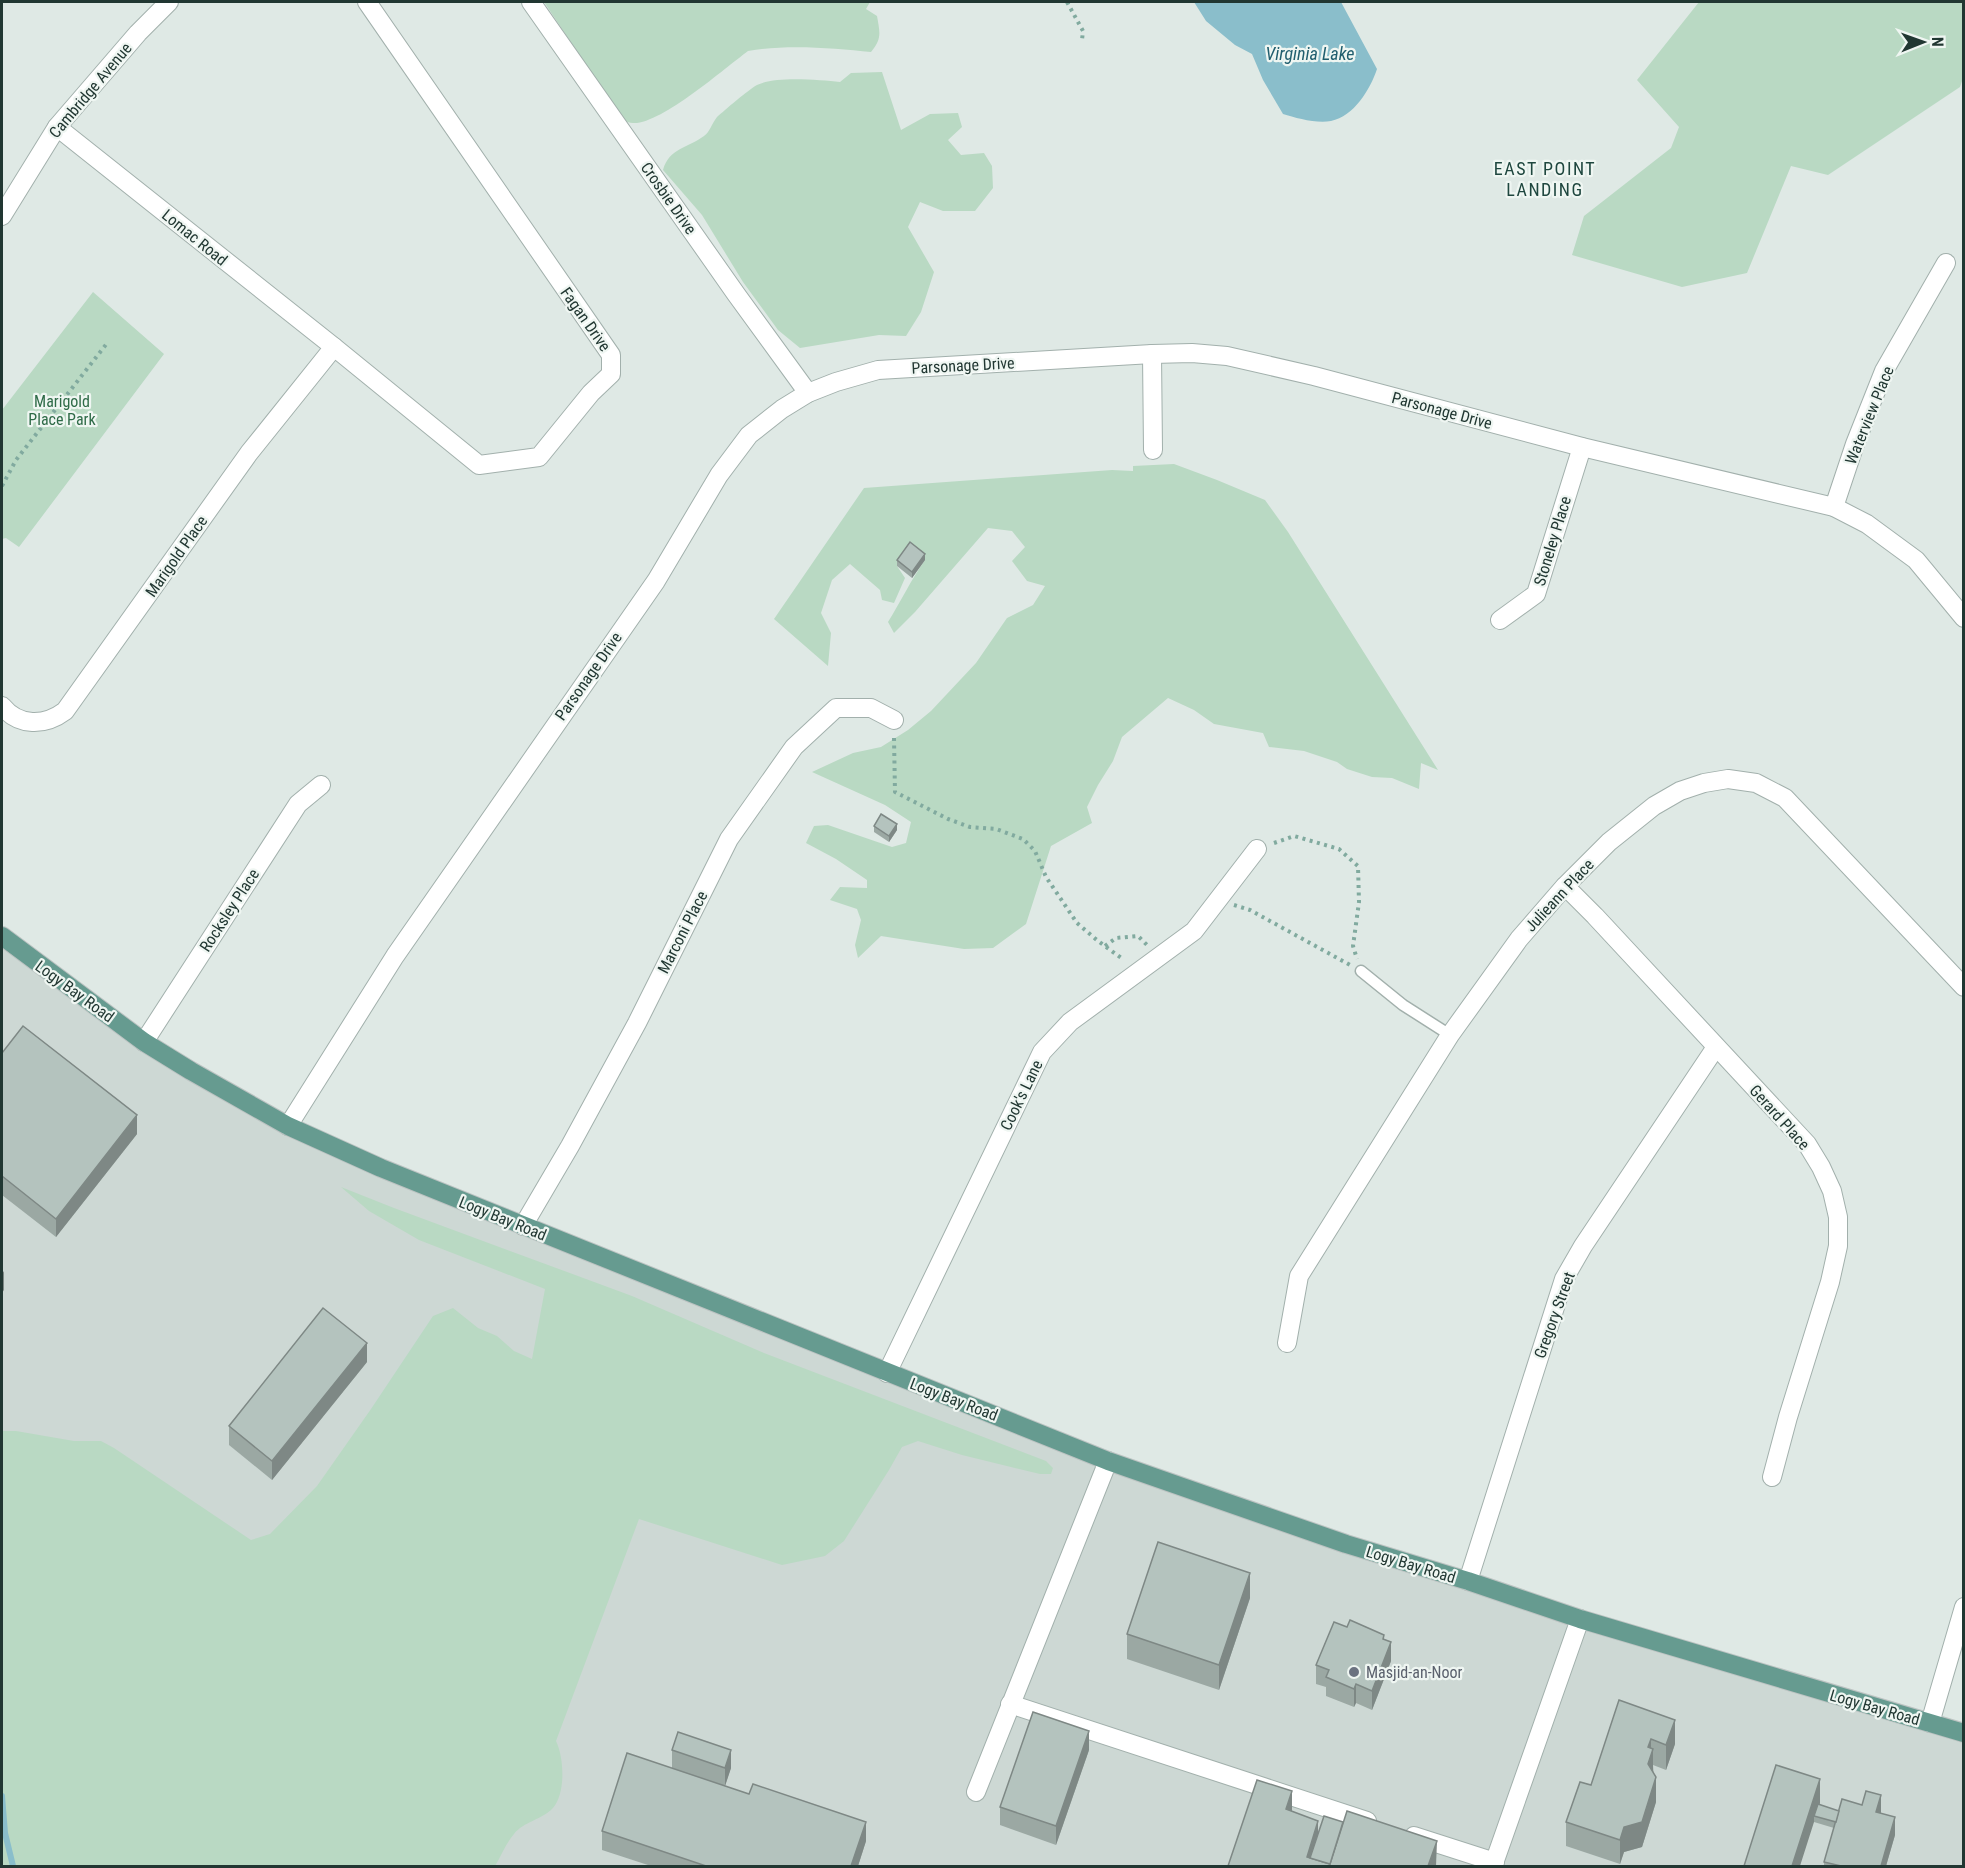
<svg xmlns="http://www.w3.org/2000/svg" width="1965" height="1868" font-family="'Roboto Condensed',sans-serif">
<rect width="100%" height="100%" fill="#dfe9e5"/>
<!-- built -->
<path fill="#cdd8d4" d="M2,936l257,175 849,350 855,272v133h-1961z"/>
<!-- green -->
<g fill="#b9d9c3">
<path d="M544,2h326l-4,7 11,7c3,17 5,23 -6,36 -37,-4 -85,-8 -123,-1 -23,17 -88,74 -115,72 -7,0 -10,-4 -15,-10z"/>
<path d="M1699,2h264v76l-3,9 -132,88 -37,-9 -44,107 -65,14 -110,-32 12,-39 87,-68 8,-21 -42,-47z"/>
<path d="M882,72l19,58 29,-16 28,-1 4,14 -14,13 13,15 23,-2 8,13 1,22 -18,23h-32l-23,-9 -12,25 26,45 -13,40 -15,24 -27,-1 -79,13 -22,-18 -35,-48 -41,-67 -39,-45c6,-22 25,-22 41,-34 6,-4 8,-13 13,-19 8,-7 31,-27 40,-32 18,-9 62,-5 83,-3l11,-9z"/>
<path d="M93,292l71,62 -145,193 -13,-9 -4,1v-129z"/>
<path d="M1174,464l43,16 48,20 23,32 150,238 -17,-7 -2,26 -27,-11 -20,-1 -25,-8 -10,-7 -33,-11 -35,-4 -6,-14 -49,-9 -20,-14 -26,-12 -46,39 -9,24 -15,24 -11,22 5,16 -41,23 -25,78 -33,24 -29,1 -83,-13 -23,22 -3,-13 6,-25 -4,-11 -27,-9 10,-13 27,1v-8l-31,-21 -30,-16 8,-17 14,-1 64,22 14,-4 5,-21 -26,-17 -73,-33 41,-19 28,-6 27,-17 23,-19 45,-48 31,-45 26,-13 12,-19 -18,-5 -15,-20 13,-14 -13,-16 -24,-3 -73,84 -21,21 -6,-11c13,-21 23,-42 37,-62l-28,6 8,12 -11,25 -12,-3 -2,-10 -30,-26 -18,16 -11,33 10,20 -3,33 -54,-47 90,-131 248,-18 21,1v-5z"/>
<path d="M341,1187l53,21 238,88 132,57 282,108 7,7 -2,6h-11l-78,-19 -44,-14 -16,6 -13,23 -45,71 -19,15 -43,9 -143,-46 -83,222c8,16 10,52 -3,67 -10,11 -30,14 -39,26 -8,9 -13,22 -19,32h-493v-435h14l58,10h27l13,7 137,92 19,-6 47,-48 54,-77 62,-93 20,-8 25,20 19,8 17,15 18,8 13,-70 -126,-49 -50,-29z"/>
</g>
<!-- water -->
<path fill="#8abecb" d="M1194,2h147l36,67c-7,21 -23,47 -46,52 -14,3 -35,-3 -48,-7l-20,-34 -11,-26 -17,-9 -29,-24z"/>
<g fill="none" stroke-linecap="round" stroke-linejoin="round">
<!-- stream -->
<path stroke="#8abecb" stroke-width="6" d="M2,1796l3,37 8,33"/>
<defs>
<path id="lane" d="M1361,971l42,34 47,30"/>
<g id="street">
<path d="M531,2l205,292 72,99"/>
<path d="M57,127l277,220 145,118 60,-8 52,-64 20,-19v-19l-244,-353"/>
<path d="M2,216l55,-89 81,-94 31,-31"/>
<path d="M1152,354l1,96"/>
<path d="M1834,507l21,-63 29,-73 62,-108"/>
<path d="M1500,620l36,-26 46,-147"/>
<path d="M2,706c17,21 43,20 63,5l184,-258 85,-106"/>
<path d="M1565,886l30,30 212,228 14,23 11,24 6,26v29l-8,36 -42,135 -16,60"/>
<path d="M144,1042l154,-238 23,-19"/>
<path d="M288,1126l107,-170 261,-375 63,-106 30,-40 33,-26 26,-16 28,-11 42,-12 274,-16 40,-1 35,3 87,20 268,71 252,60 33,17 49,36 48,58"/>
<path d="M523,1226l47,-80 67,-123 92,-184 65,-92 42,-39h35l23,12"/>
<path d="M1287,1343l12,-67 151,-241 69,-96 46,-53 44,-44 45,-36 26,-15 24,-8 24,-4 28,4 29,15 179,189"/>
<path d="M887,1373l155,-321 28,-30 124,-91 63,-82"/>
<path d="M1468,1581l96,-302 19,-33 133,-199"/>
<path d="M1010,1704l357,117"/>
<path d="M1930,1723l34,-116"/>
<path d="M976,1792l132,-331"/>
<path d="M1414,1836l81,26"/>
<path d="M1493,1866l87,-247"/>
</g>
<path id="primary" d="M2,936l142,106 47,29 97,55 93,42 727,293 238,83 122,37 112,38 384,114"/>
</defs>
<!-- lane casing -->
<use href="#lane" stroke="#a2b0ac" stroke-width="13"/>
<!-- street casing -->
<use href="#street" stroke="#a2b0ac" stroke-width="20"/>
<!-- primary casing -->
<use href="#primary" stroke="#bcc3c2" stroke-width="20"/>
<!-- path -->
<g stroke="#81aa9f" stroke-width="4" stroke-dasharray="3 4.5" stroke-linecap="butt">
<path d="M1067,2l16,29 -1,9"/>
<path d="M2,486l14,-26 92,-118"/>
<path d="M894,738l1,54 53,27 22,8 26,2 27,10 12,12 11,26 31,46 21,18 26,19"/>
<path d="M1274,843l20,-7 45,13 19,17 1,36 -6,44 4,13"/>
<path d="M1234,905l16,5 100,55"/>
<path d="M1105,946l11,-8 22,-2 10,10"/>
</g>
<!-- lane -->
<use href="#lane" stroke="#fff" stroke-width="10"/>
<!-- street -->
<use href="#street" stroke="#fff" stroke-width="18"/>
<!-- primary -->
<use href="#primary" stroke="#669b90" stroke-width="18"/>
</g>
<!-- wall -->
<g fill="#9ba8a3">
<path d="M897,560h28l-13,18 -15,-12z"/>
<path d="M874,826l23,4 -8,12 -15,-10z"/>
<path d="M2,1053l135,81 -81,103 -54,-42z"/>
<path d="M367,1362l-95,118 -43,-35v-19z"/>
<path d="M1250,1598l-31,92 -92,-31v-25z"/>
<path d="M1347,1627l37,13 7,21 -19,49 -16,-7 -2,4 -28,-11v-9l-10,-3v-19z"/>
<path d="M1619,1700l56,44 -9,26 -13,-5 3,37 -14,45 -18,5 -4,12 -54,-18v-24l25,-37z"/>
<path d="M672,1750l59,18 -6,18 141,55 -8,25h-207l-49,-16v-19l70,-63z"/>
<path d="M1089,1750l-33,95 -56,-20v-18z"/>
<path d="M1820,1803l-1,2 20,6 42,2 14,22 -9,31h-62v-4l10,-34 -20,-6 -70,44z"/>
</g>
<!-- shaded-wall -->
<g fill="#7e8885">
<path d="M925,554v6l-13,18v-6z"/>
<path d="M897,824v6l-8,12v-6z"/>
<path d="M137,1115v19l-81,103v-18z"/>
<path d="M4,1271v19l-2,3v-19z"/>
<path d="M367,1343v19l-95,118v-19z"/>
<path d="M1250,1573v25l-31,92v-25z"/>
<path d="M1391,1642v19l-19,49v-19z"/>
<path d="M1356,1684v19l-2,4v-18z"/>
<path d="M1675,1720v24l-9,26v-25z"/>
<path d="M1089,1731v19l-33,95v-19z"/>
<path d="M1651,1739v14l2,-4v24l-5,15v-41z"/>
<path d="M731,1750v18l-6,18v-18z"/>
<path d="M1656,1777v25l-14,45 -18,5 -4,12v-24l4,-13z"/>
<path d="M1820,1779v24l-4,14 -2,-1v6l-14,44h-8z"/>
<path d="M1292,1791v25l-6,-7z"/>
<path d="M1881,1795v19l-5,-2z"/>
<path d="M1895,1817v18l-9,31h-5z"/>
<path d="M1318,1821v25l-6,20 -5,-9z"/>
<path d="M866,1822v19l-8,25h-7z"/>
<path d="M1437,1841l-1,25h-8z"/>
</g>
<!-- building -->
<g fill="#b4c3be" stroke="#7e8885" stroke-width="1.5">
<path d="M910,542l15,12 -13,18 -15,-12z"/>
<path d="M881,814l16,10 -8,12 -15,-10z"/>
<path d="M23,1026l114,89 -81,104 -54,-43v-123z"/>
<path d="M323,1308l44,35 -95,118 -43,-35z"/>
<path d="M1158,1542l92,31 -31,92 -92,-31z"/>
<path d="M1350,1620l34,15 -1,4 8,3 -19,49 -16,-7 -2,5 -28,-12 3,-7 -13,-5 18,-43 13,5z"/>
<path d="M1619,1700l56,20 -9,25 -15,-6 -3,8 5,2 -5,15 8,13 -14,45 -18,5 -4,13 -54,-18 14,-40 11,3z"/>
<path d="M1033,1712l56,19 -33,95 -56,-19z"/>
<path d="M678,1732l53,18 -6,18 -53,-18z"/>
<path d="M627,1753l122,41 4,-10 113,38 -15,44h-145l-104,-35z"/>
<path d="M1776,1765l44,14 -28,87h-48z"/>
<path d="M1257,1780l35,11 -6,18 32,12 -11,36 23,7 17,-53 90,30 -9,25h-200z"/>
<path d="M1866,1791l15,4 -5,17 19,5 -14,49h-40l-17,-4 18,-63 20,6z"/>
<path d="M1818,1804l21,7 -3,11 -22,-6z"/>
<path d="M1324,1816l19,6 -13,42 -20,-6z"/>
</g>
<!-- markers -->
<circle fill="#6b7280" stroke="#eff6f2" stroke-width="2" cx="1354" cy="1672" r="6"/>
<g text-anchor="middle" stroke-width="4.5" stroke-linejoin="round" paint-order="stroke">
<!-- street labels -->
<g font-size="16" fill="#213732" stroke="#eff6f2">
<text transform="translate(90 90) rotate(-50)" y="6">Cambridge Avenue</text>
<text transform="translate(669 198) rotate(55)" y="6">Crosbie Drive</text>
<text transform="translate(195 237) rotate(39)" y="6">Lomac Road</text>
<text transform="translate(586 319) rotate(55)" y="6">Fagan Drive</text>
<text transform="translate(963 365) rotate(-3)" y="6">Parsonage Drive</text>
<text transform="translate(1442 410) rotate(15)" y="6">Parsonage Drive</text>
<text transform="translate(1869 415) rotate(-68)" y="6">Waterview Place</text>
<text transform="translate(1552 541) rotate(-73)" y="6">Stoneley Place</text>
<text transform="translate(176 556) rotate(-55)" y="6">Marigold Place</text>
<text transform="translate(588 676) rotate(-55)" y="6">Parsonage Drive</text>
<text transform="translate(1559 895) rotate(-47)" y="6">Julieann Place</text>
<text transform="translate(229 910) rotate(-57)" y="6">Rocksley Place</text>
<text transform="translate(682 932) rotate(-63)" y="6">Marconi Place</text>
<text transform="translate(75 991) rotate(36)" y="6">Logy Bay Road</text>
<text transform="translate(1021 1095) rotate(-64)" y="6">Cook's Lane</text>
<text transform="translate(1780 1117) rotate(48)" y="6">Gerard Place</text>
<text transform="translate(503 1218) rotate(22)" y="6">Logy Bay Road</text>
<text transform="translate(1554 1315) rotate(-70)" y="6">Gregory Street</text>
<text transform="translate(954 1399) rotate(21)" y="6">Logy Bay Road</text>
<text transform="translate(1411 1564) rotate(17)" y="6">Logy Bay Road</text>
<text transform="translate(1875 1707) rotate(16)" y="6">Logy Bay Road</text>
</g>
<!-- park labels -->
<g font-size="16" fill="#2f6b48" stroke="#eff6f2">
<text x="62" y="407">Marigold<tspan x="62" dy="18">Place Park</tspan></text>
</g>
<!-- worship labels -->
<g font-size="16" fill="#5b616d" stroke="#eff6f2" text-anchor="start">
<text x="1366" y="1678">Masjid-an-Noor</text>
</g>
<!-- water labels -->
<g font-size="18" font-style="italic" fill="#205e6e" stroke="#eff6f2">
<text x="1310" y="60">Virginia Lake</text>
</g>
<!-- neighbourhood labels -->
<g font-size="18" letter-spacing="1.5" fill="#1f473f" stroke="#eff6f2">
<text x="1545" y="175">EAST POINT<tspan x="1545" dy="21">LANDING</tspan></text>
</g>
</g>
<!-- border -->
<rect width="1965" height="1868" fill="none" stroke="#213732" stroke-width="6"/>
<!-- north arrow -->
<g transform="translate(1923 42) rotate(89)" stroke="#eff6f2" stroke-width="4.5" paint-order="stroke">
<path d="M0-4.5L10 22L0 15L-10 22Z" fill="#213732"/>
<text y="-9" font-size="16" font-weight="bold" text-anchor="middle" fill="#213732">N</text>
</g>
</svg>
